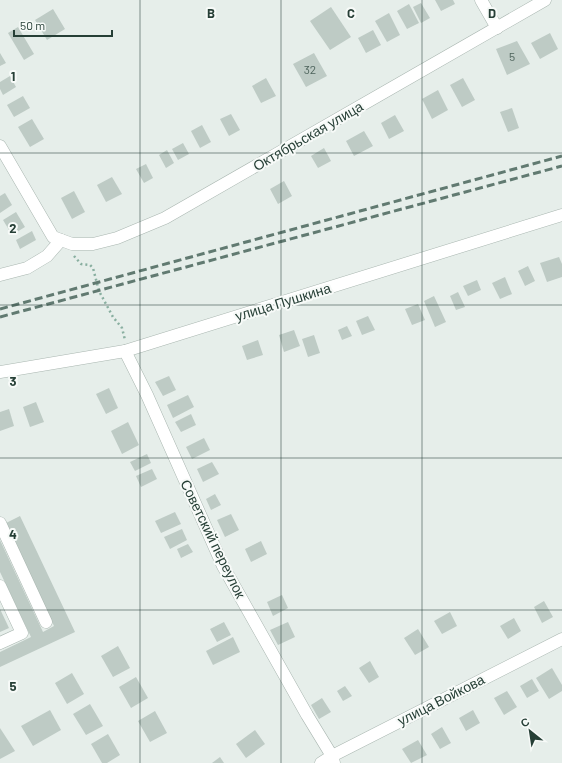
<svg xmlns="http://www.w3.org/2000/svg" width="562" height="763" font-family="Barlow,sans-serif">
<rect width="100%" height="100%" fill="#e6eeea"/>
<!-- building -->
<g fill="#becbc5">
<path d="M435,0h18l2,4 -14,7z"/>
<path d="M421,3l9,15 -9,5 -8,-16z"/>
<path d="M409,4l10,19 -12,6 -10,-18z"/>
<path d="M331,7l20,30 -21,13 -20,-29z"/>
<path d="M53,9l12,20 -18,11 -12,-20z"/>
<path d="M389,13l11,22 -13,7 -12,-21z"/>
<path d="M18,27l16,27 -10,6 -16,-27z"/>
<path d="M373,30l8,15 -15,8 -8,-15z"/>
<path d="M550,33l8,16 -18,10 -9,-16z"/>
<path d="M517,41l13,23 -23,11 -11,-26z"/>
<path d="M0,53l6,10 -6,3z"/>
<path d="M314,53l13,23 -21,11 -13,-23z"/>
<path d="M10,76l6,11 -13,8 -3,-6v-7z"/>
<path d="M266,78l10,18 -15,7 -9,-17z"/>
<path d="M463,78l12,22 -13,7 -12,-22z"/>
<path d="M438,90l10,20 -16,9 -10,-20z"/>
<path d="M23,96l7,12 -16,9 -7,-12z"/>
<path d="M512,108l7,20 -11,4 -8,-20z"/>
<path d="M231,114l9,16 -11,6 -9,-17z"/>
<path d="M395,115l9,16 -15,8 -8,-16z"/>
<path d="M32,119l12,20 -14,8 -12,-20z"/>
<path d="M202,125l9,17 -11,6 -9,-17z"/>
<path d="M364,131l9,15 -19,10 -8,-15z"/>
<path d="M183,143l6,11 -11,6 -6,-11z"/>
<path d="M324,148l7,13 -13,7 -7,-12z"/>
<path d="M167,150l7,13 -8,5 -7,-13z"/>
<path d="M146,164l7,14 -9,5 -8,-14z"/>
<path d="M112,177l10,17 -16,8 -9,-17z"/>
<path d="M284,181l8,15 -14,8 -8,-15z"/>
<path d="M74,191l11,21 -13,7 -11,-21z"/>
<path d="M5,193l7,12 -12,8v-17z"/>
<path d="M16,212l9,15 -13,8 -9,-15z"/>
<path d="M32,231l4,9 -16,9 -4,-9z"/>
<path d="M559,257l3,7v13l-15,5 -7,-19z"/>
<path d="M528,266l7,15 -10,5 -7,-15z"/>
<path d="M505,277l7,17 -12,5 -8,-16z"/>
<path d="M477,280l4,10 -13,6 -5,-10z"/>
<path d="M458,292l7,15 -9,3 -6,-14z"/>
<path d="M434,296l12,26 -11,5 -11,-26z"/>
<path d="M418,304l7,16 -13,5 -7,-16z"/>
<path d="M368,316l7,14 -13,5 -6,-14z"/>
<path d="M347,326l5,10 -10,4 -4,-10z"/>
<path d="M294,330l6,16 -16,6 -5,-17z"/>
<path d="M314,335l6,18 -12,4 -6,-18z"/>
<path d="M258,340l5,15 -16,5 -5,-14z"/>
<path d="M169,376l7,14 -13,6 -8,-14z"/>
<path d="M109,388l9,20 -12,6 -10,-20z"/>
<path d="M188,395l6,12 -21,11 -6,-13z"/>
<path d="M36,402l8,20 -14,5 -7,-20z"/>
<path d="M9,409l5,17 -14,5v-19z"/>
<path d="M191,414l5,11 -15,7 -6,-10z"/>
<path d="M128,422l11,23 -17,9 -11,-23z"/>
<path d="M204,438l6,12 -18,9 -6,-12z"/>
<path d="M147,454l4,9 -16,8 -5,-9z"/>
<path d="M212,462l7,12 -16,8 -6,-13z"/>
<path d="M152,469l5,10 -16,8 -5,-11z"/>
<path d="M215,494l6,11 -10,5 -5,-11z"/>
<path d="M175,512l6,12 -20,9 -6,-12z"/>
<path d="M231,514l8,16 -14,7 -8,-17z"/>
<path d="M20,516l55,116 -75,35v-15l31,-15 -31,-65v-32l43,92 11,-6 -48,-103z"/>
<path d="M182,529l5,11 -17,9 -6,-12z"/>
<path d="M261,541l6,13 -16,8 -6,-13z"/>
<path d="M188,544l5,8 -12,6 -4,-9z"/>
<path d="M282,595l6,13 -15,8 -6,-14z"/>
<path d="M544,601l9,16 -11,6 -8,-16z"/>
<path d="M0,609l9,19 -9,4z"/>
<path d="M450,612l7,14 -15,8 -8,-13z"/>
<path d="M514,618l7,13 -13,8 -8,-13z"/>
<path d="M224,622l7,13 -14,7 -7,-13z"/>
<path d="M288,622l7,15 -17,8 -8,-15z"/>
<path d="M418,629l11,18 -14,8 -11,-17z"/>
<path d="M233,637l7,15 -27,13 -7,-14z"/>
<path d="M118,646l12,22 -17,9 -12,-21z"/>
<path d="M370,661l9,16 -10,6 -10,-15z"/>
<path d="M552,668l10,17v6l-13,8 -13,-21z"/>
<path d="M72,673l12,21 -17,10 -12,-21z"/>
<path d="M136,677l12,21 -17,10 -12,-21z"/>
<path d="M532,679l7,12 -12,7 -7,-12z"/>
<path d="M345,686l7,10 -9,5 -6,-10z"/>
<path d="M507,691l10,16 -13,8 -10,-17z"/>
<path d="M322,698l9,14 -12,7 -8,-14z"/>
<path d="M90,704l13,22 -17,9 -13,-21z"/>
<path d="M50,710l11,20 -28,16 -12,-20z"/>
<path d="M473,710l7,13 -14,8 -7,-13z"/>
<path d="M155,711l12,22 -17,9 -12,-21z"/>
<path d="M442,727l9,16 -11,6 -9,-15z"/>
<path d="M0,728l15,23 -15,8z"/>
<path d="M255,730l10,14 -19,14 -10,-14z"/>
<path d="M108,734l12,21 -13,8h-5l-11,-19z"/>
<path d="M418,740l9,15 -16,8 -9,-14z"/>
<path d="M220,757l4,6h-12z"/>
</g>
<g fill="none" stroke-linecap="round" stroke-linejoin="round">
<defs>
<g id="minor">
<path d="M481,0l16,28"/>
<path d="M0,146l53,91 19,7h21l24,-6 48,-20 380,-218"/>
<path d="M0,275l27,-7 20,-12 14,-16"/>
<path d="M125,351l22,44 76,171 84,149 25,41 2,7"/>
<path d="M0,372l125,-21 437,-136"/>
<path d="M0,523l46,99"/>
<path d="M0,586l22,47 -22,10"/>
<path d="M321,763l11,-7 230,-117"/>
</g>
</defs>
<!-- minor casing -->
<use href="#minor" stroke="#a9b6b0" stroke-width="13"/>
<!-- path -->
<path stroke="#89afa0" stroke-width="2.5" stroke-dasharray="2 3" stroke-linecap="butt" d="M74,256l7,8 9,1 3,3 6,23 14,26 9,11 3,12"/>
<!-- minor -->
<use href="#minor" stroke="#fff" stroke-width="12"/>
<!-- rail -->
<g stroke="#617a71" stroke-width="3" stroke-dasharray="8 4" stroke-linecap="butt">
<path d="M0,309l562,-153"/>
<path d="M0,317l562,-151"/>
</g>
</g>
<!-- grid -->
<path fill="none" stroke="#263f36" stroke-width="1" stroke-opacity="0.55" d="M140,0v763M281,0v763M422,0v763M0,153h562M0,305h562M0,458h562M0,610h562"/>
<g text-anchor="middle" stroke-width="4" stroke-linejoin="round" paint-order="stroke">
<!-- number labels -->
<g font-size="12" fill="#4c625a">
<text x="512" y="61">5</text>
<text x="310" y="74">32</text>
</g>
<!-- street labels -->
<g font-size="14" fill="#263f36" stroke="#f7faf8">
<text transform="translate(308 136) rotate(-30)" y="5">Октябрьская улица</text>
<text transform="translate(283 302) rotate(-17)" y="5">улица Пушкина</text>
<text transform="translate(213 539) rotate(64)" y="5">Советский переулок</text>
<text transform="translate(441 700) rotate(-27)" y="5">улица Войкова</text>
</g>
</g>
<g font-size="13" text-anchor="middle" font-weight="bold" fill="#263f36" stroke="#f7faf8" stroke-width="4" stroke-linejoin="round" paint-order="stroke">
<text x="211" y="18">B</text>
<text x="351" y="18">C</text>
<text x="492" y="18">D</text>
<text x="13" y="81">1</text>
<text x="13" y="233">2</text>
<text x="13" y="386">3</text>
<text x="13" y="539">4</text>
<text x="13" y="691">5</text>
</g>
<!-- north arrow -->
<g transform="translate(530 731) rotate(330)" stroke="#f7faf8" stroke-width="3" paint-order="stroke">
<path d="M0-3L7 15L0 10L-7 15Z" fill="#263f36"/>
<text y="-6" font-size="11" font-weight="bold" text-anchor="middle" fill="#263f36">С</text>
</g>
<!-- scale -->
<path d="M14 30v6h98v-6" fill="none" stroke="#263f36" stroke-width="2"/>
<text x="20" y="30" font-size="12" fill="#263f36" stroke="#f7faf8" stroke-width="3" paint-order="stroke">50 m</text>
</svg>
